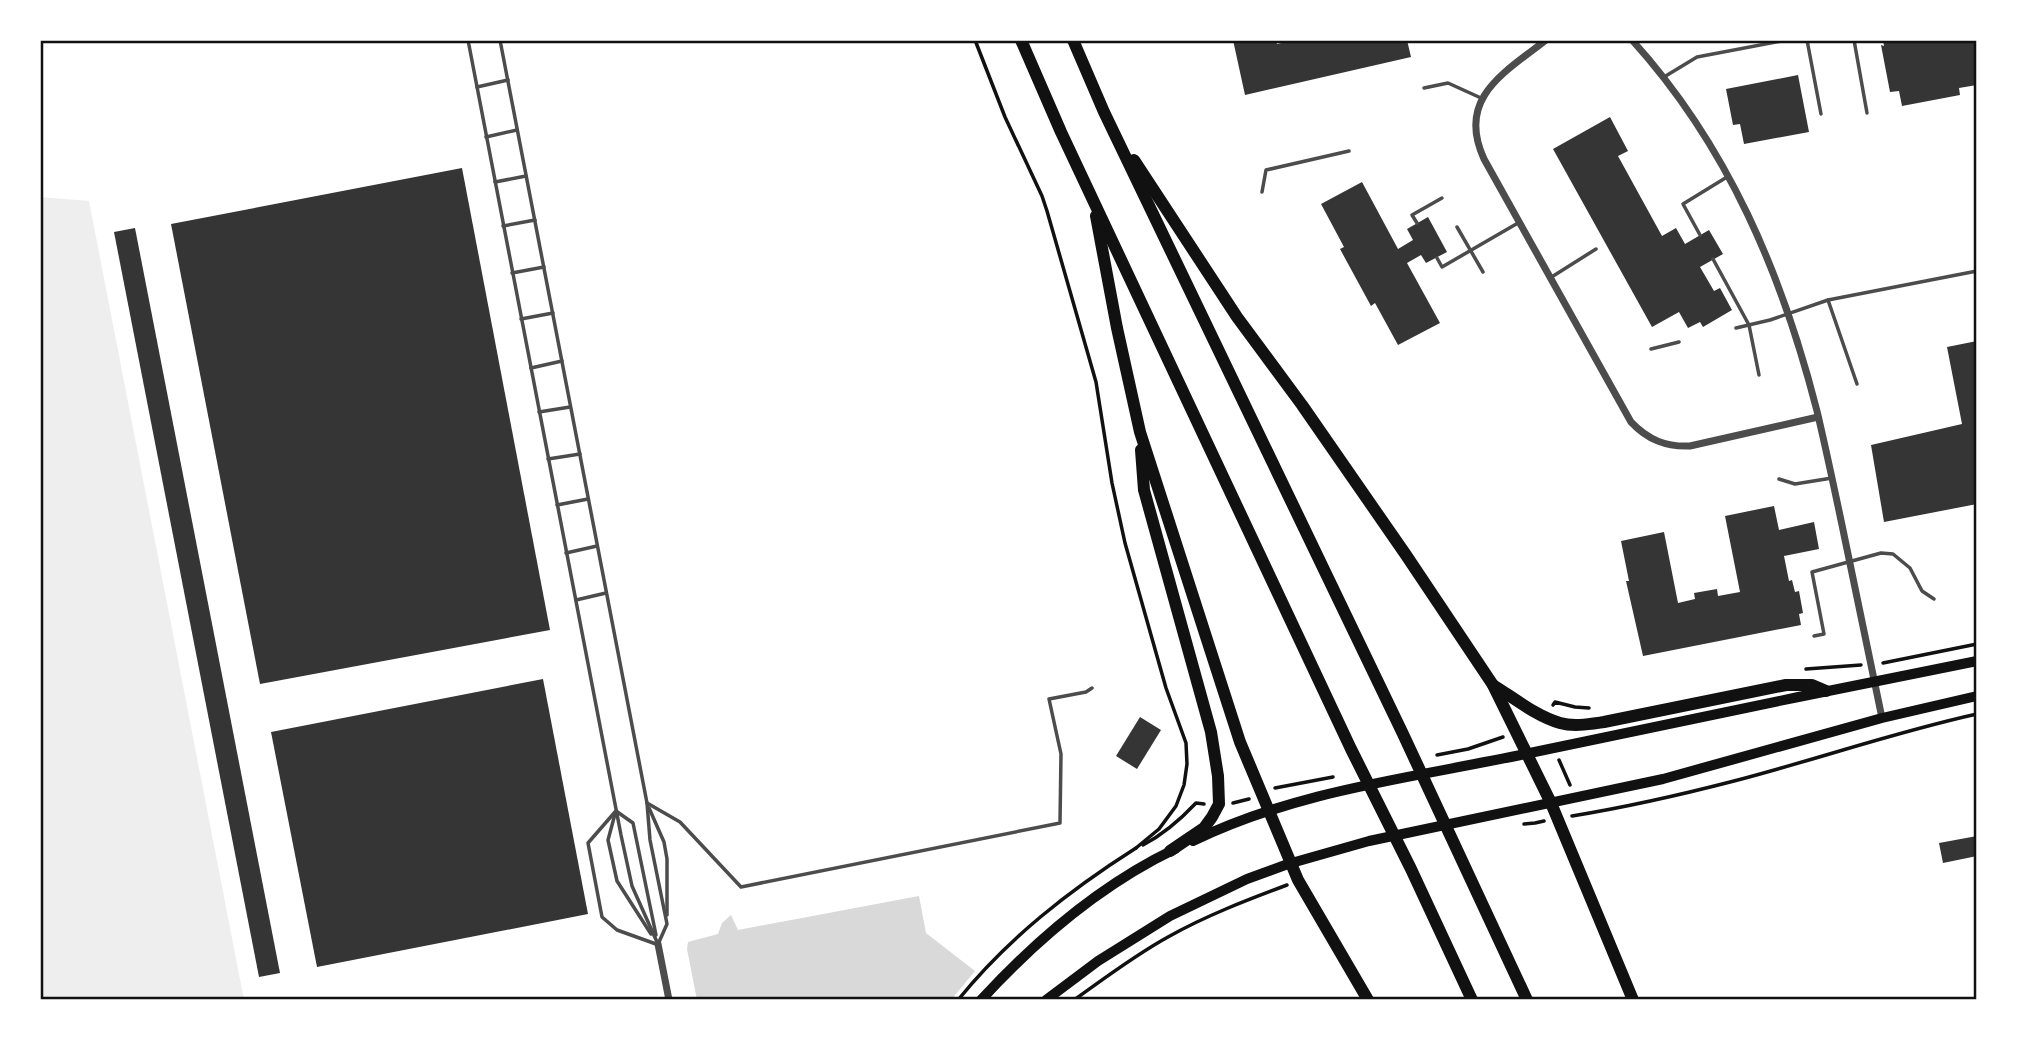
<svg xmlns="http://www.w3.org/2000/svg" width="2017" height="1040" font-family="Georgia,serif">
<rect width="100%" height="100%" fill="#fff"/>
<!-- green -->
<path fill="#eee" d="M40,197l49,4 155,799h-204z"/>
<!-- water -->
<path fill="#d9d9d9" d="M919,896l7,37 49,38 -24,29h-254l-10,-51 1,-7 30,-8 4,-11 9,-8 7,15z"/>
<!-- building -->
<g fill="#353535">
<path d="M1233,40h43l1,4 17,-4h113l4,17 -166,38z"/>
<path d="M1883,40h94v45l-18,3 1,7 -58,11 -3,-15 -9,1 -9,-47 3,1z"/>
<path d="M1798,75l11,57 -65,12 -4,-20 -7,1 -7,-36z"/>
<path d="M1610,117l18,34 -10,5 44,80 14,-8 9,16 24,-14 14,24 -23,13 14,24 6,-3 12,22 -29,17 -3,-5 -12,6 -9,-16 -27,15 -99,-178z"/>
<path d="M462,168l88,462 -290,54 -89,-460z"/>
<path d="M1362,182l36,67 15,-9 -6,-11 21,-12 19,35 -21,11 -5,-8 -14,8 33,60 -42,22 -23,-42 -4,3 -31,-57 4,-2 -23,-43z"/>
<path d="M135,228l145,745 -21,4 -145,-745z"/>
<path d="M1977,341v163l-93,18 -13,-77 91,-21 -15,-77z"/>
<path d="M1774,506l5,24 35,-8 5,27 -35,7 5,25 3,-1 3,12 4,-1 4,22 -4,1 2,11 -158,31 -17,-75h3l-8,-40 43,-9 14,71 17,-4 -1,-6 23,-4 1,7 22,-4 -15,-76z"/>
<path d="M543,679l45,235 -271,53 -46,-235z"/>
<path d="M1140,717l21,13 -24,39 -21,-13z"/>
<path d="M1977,836v20l-34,7 -4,-20z"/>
</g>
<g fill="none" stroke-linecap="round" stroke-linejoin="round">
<!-- path -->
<g stroke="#111" stroke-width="3.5">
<path d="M975,40l30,77 37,79 5,15 49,171 16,101 13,60 41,145 20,55 1,21 -3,21 -8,21 -17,23 -23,19"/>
<path d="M1883,663l94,-19"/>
<path d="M1806,669l55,-4"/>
<path d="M1553,705l2,-3 20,5 14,1"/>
<path d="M1437,755l31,-6 35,-12"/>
<path d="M1559,760l11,25"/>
<path d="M1275,788l58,-11"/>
<path d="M1233,803l16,-4"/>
<path d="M1572,816c55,-9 108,-21 162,-35 81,-21 161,-49 243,-67"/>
<path d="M1524,824l11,-1 9,-2"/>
<path d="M1143,845c21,-11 37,-25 53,-42l8,1"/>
<path d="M958,1000c50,-62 112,-110 178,-152"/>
<path d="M1074,1000c31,-22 61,-45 94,-63 37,-21 79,-37 119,-52"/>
</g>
<!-- service -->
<g stroke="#4c4c4c" stroke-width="3.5">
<path d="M468,40l153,795 11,51 25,56"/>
<path d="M500,40l147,763 3,37 17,84 -8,18"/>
<path d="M1807,40l14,74"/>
<path d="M1854,40l13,73"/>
<path d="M1664,77l33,-20 90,-17"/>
<path d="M477,87l31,-7"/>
<path d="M1424,88l24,-5 33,15"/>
<path d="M486,137l31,-7"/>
<path d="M495,182l31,-6"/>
<path d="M1262,192l4,-22 83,-19"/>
<path d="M1417,223l-5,-8 30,-17"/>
<path d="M503,226l32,-6"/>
<path d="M1457,227l26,45"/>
<path d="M1700,235l-17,-31 44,-27"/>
<path d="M1437,258l5,9 76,-44"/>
<path d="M1713,259l36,66 10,50"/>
<path d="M512,273l32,-6"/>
<path d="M1550,278l46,-29"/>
<path d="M1828,300l29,84"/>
<path d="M521,319l32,-6"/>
<path d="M1736,328l34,-8 58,-20 149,-29"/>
<path d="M1651,349l28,-7"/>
<path d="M531,368l31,-7"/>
<path d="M539,412l31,-5"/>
<path d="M548,459l32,-5"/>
<path d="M1779,479l16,5 37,-6"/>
<path d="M557,505l31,-6"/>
<path d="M566,553l31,-7"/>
<path d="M576,600l30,-7"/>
<path d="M1814,636l10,-2 -12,-62 69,-19 12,1 17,14 12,23 12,8"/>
<path d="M647,803l33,19 61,65 319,-64 1,-69 -12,-55 37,-7 6,-4"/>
<path d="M649,808l15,34 3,17v56"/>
<path d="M616,811l17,12 23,112"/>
<path d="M615,812l-27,31 14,74 15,13 39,14"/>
<path d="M615,814l-7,26 9,41 34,53"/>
</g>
<!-- minor -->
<g stroke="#4c4c4c" stroke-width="7">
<path d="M1546,40c-42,33 -90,58 -62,119l147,263c17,18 35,25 59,24l128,-29"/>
<path d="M1632,40c96,106 150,234 185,371 9,38 17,76 25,114 13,64 27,128 40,193"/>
<path d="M658,944l11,56"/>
</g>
<!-- secondary -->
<g stroke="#111" stroke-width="10">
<path d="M1193,841c105,-51 219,-63 332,-87 151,-32 301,-63 452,-93"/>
<path d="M981,1000c56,-61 119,-115 194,-151"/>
<path d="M1046,1000l52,-39 72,-45 77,-37 41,-15 81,-23 294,-62 219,-61 95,-22"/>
</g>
<!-- primary -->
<g stroke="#111" stroke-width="12">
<path d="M1021,40l40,92 290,617 60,120 61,131"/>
<path d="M1073,40l31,72 299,622 124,266"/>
<path d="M1134,160l103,157 65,88 104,150 87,130 58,118 82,197"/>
<path d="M1096,216l21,112 23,104 100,310 58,138 70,120"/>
<path d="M1141,450l3,40 67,242 7,44 1,28 -7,13 -8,11 -34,23"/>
<path d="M1493,685c21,13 43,31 67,38 14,4 30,1 44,-1l182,-37h26l14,6"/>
</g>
</g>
<!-- border -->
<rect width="2017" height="1040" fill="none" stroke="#ffffff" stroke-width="84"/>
<rect x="42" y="42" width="1933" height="956" fill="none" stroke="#111" stroke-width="2.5"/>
</svg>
